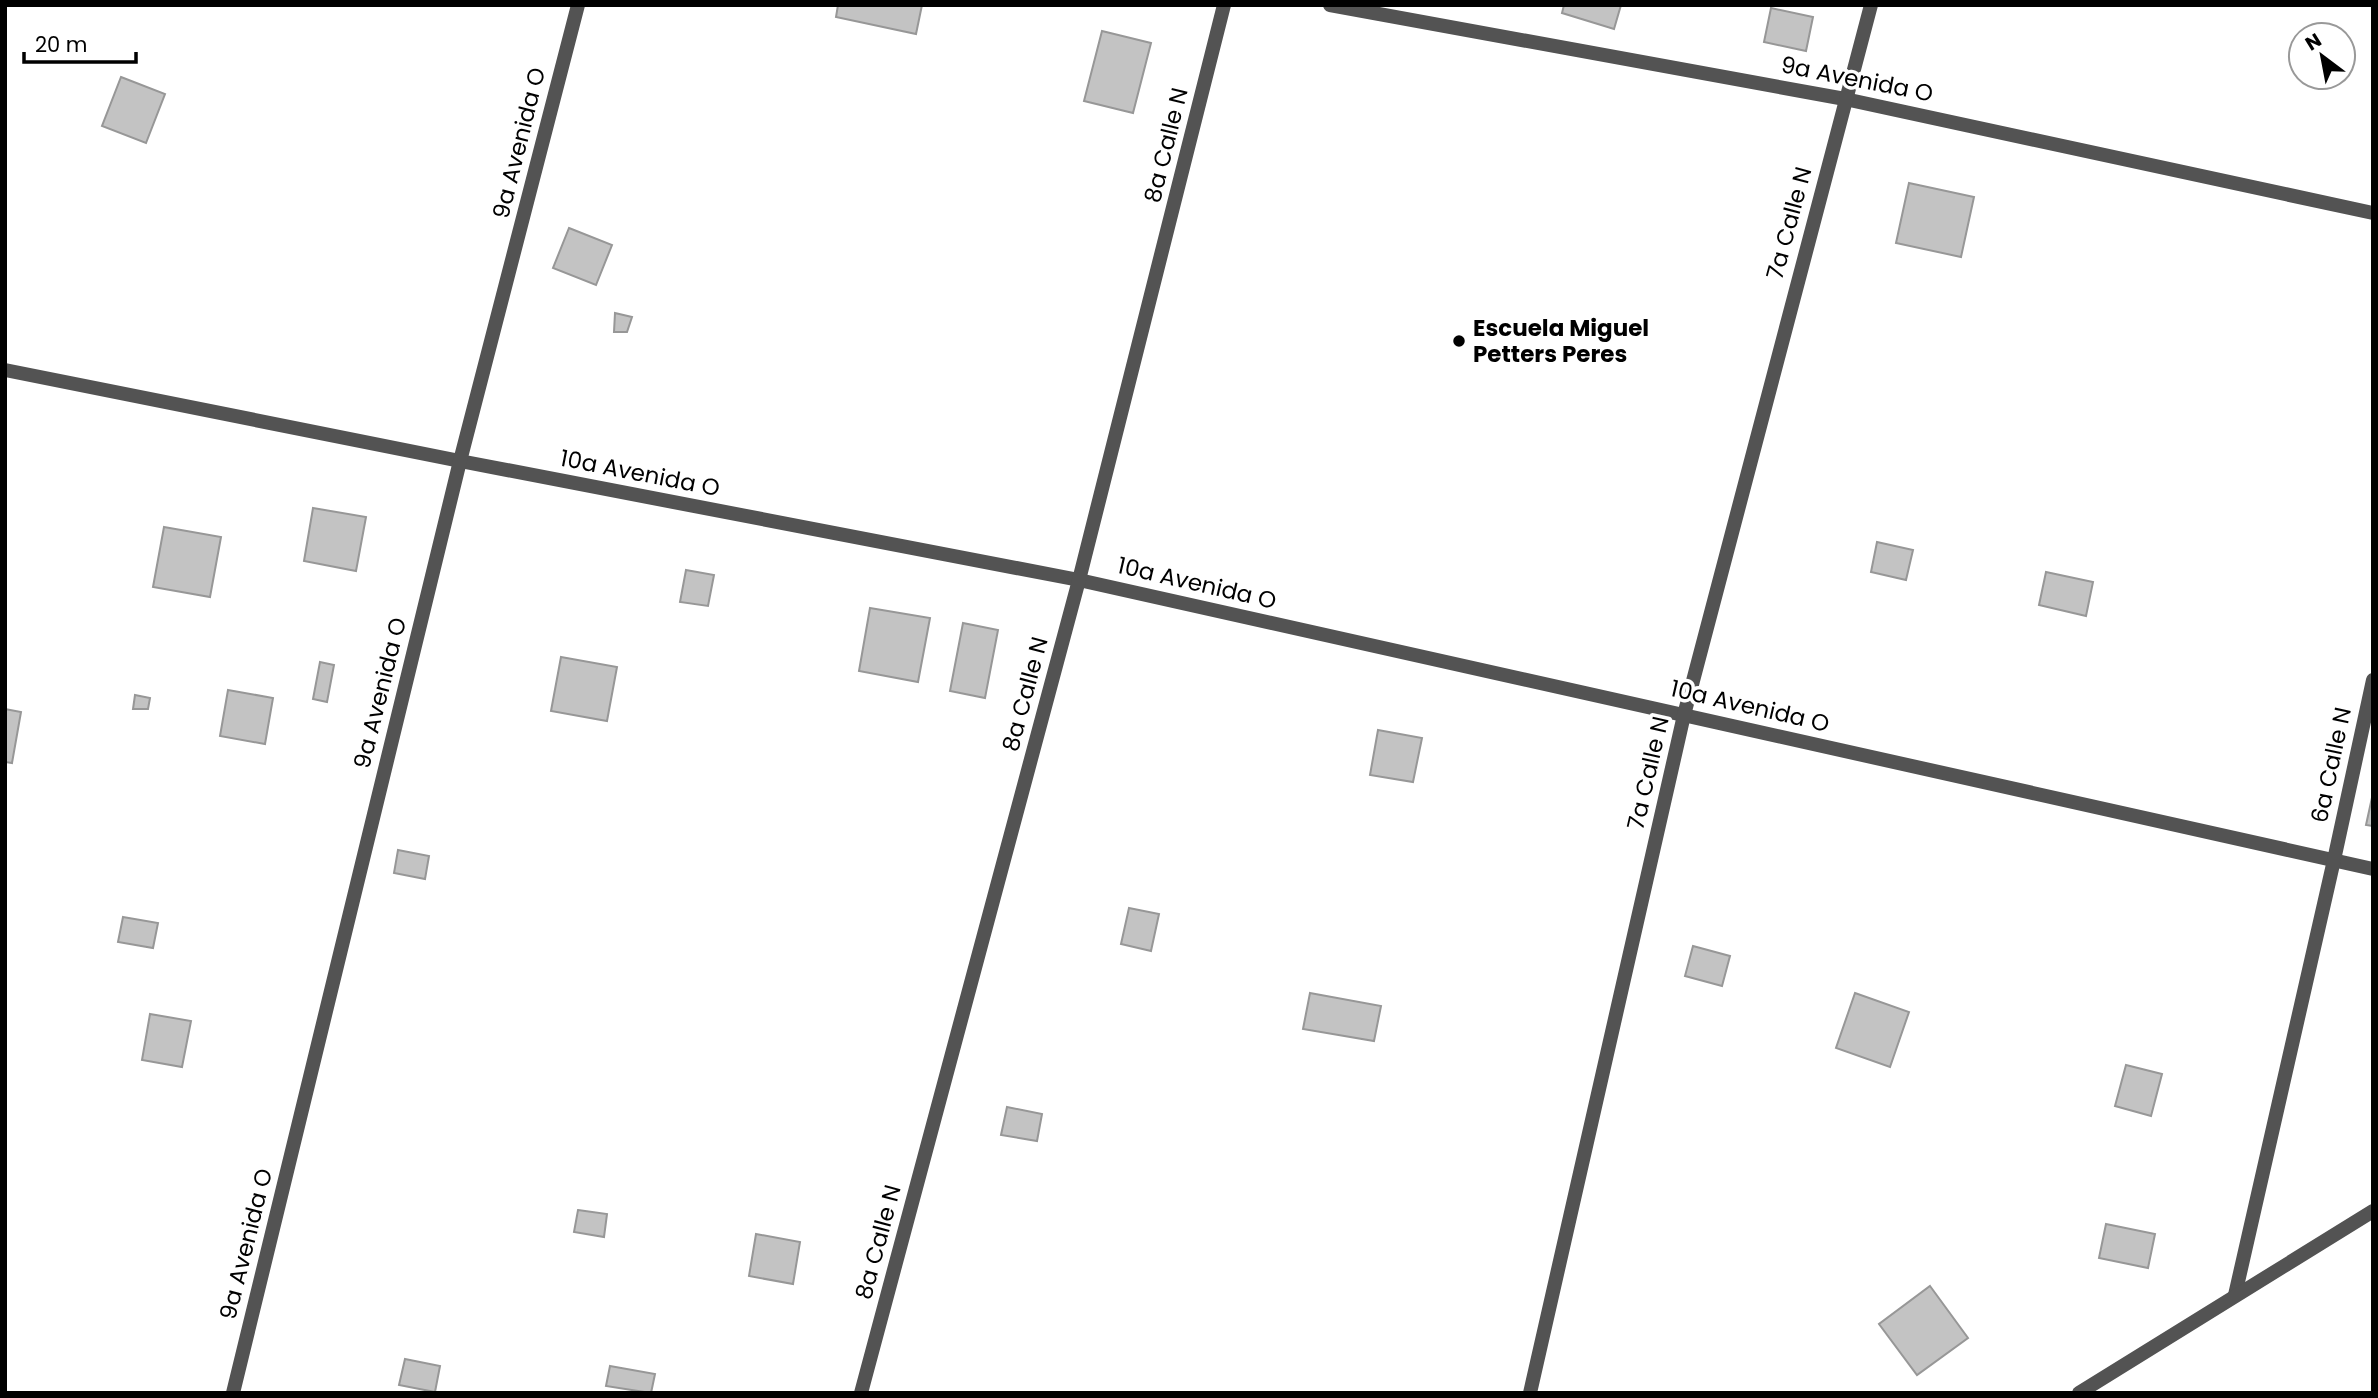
<svg xmlns="http://www.w3.org/2000/svg" width="2378" height="1398" font-family="Poppins,sans-serif">
<rect width="100%" height="100%" fill="#fff"/>
<!-- building -->
<g fill="#c3c3c3" stroke="#979797" stroke-width="2">
<path d="M838,5h84l-6,29 -80,-17z"/>
<path d="M1564,5h57l-7,24 -52,-16z"/>
<path d="M1771,8l42,9 -7,34 -42,-9z"/>
<path d="M1102,31l49,12 -18,70 -49,-12z"/>
<path d="M121,77l44,17 -19,49 -44,-17z"/>
<path d="M1909,183l65,14 -13,60 -65,-14z"/>
<path d="M569,228l43,17 -16,40 -43,-17z"/>
<path d="M615,313l17,4 -5,15h-13z"/>
<path d="M313,508l53,9 -10,54 -52,-10z"/>
<path d="M164,527l57,10 -11,60 -57,-10z"/>
<path d="M1877,542l36,8 -7,30 -35,-8z"/>
<path d="M686,570l28,5 -6,31 -28,-4z"/>
<path d="M2046,572l47,10 -7,34 -47,-11z"/>
<path d="M870,608l60,10 -12,64 -59,-11z"/>
<path d="M963,623l35,7 -13,68 -35,-7z"/>
<path d="M561,657l56,10 -10,54 -56,-10z"/>
<path d="M320,662l14,3 -7,37 -14,-3z"/>
<path d="M228,690l45,8 -8,46 -45,-8z"/>
<path d="M135,695l15,3 -2,11h-15z"/>
<path d="M5,709l16,3 -9,51 -7,-1z"/>
<path d="M1378,730l44,8 -9,44 -43,-7z"/>
<path d="M2373,793v33l-7,-1z"/>
<path d="M398,850l31,6 -4,23 -31,-6z"/>
<path d="M1129,908l30,6 -8,37 -30,-7z"/>
<path d="M123,917l35,6 -5,25 -35,-6z"/>
<path d="M1693,946l37,10 -8,30 -37,-10z"/>
<path d="M1310,993l71,13 -7,35 -71,-12z"/>
<path d="M1855,993l54,19 -19,55 -54,-19z"/>
<path d="M150,1014l41,7 -9,46 -40,-7z"/>
<path d="M2126,1065l36,9 -11,42 -36,-10z"/>
<path d="M1007,1107l35,7 -5,27 -36,-6z"/>
<path d="M578,1210l29,4 -3,23 -30,-5z"/>
<path d="M2106,1224l49,10 -7,34 -49,-10z"/>
<path d="M756,1234l44,8 -7,42 -44,-8z"/>
<path d="M1930,1286l38,52 -51,37 -38,-51z"/>
<path d="M405,1359l35,7 -5,26 -36,-7z"/>
<path d="M610,1366l45,8 -4,19 -45,-7z"/>
</g>
<g fill="none" stroke-linecap="round" stroke-linejoin="round">
<!-- minor -->
<g stroke="#535353" stroke-width="14">
<path d="M1330,5l515,94 528,114"/>
<path d="M5,370l455,91 619,119 1294,289"/>
<path d="M2235,1295l99,-435 39,-180"/>
<path d="M233,1393l227,-932 118,-456"/>
<path d="M861,1393l218,-813 145,-575"/>
<path d="M1530,1393l154,-678 187,-710"/>
<path d="M2079,1393l294,-182"/>
</g>
</g>
<!-- markers -->
<circle fill="#000" stroke="#fff" stroke-width="2.5" cx="1459" cy="341" r="7"/>
<g text-anchor="middle" stroke-width="7" stroke-linejoin="round" paint-order="stroke">
<!-- street labels -->
<g font-size="23" fill="#000" stroke="#fff">
<text transform="translate(1857 79) rotate(11)" y="8">9a Avenida O</text>
<text transform="translate(519 143) rotate(-76)" y="8">9a Avenida O</text>
<text transform="translate(1166 145) rotate(-76)" y="8">8a Calle N</text>
<text transform="translate(1789 223) rotate(-75)" y="8">7a Calle N</text>
<text transform="translate(640 473) rotate(11)" y="8">10a Avenida O</text>
<text transform="translate(1197 583) rotate(13)" y="8">10a Avenida O</text>
<text transform="translate(380 693) rotate(-76)" y="8">9a Avenida O</text>
<text transform="translate(1025 694) rotate(-75)" y="8">8a Calle N</text>
<text transform="translate(1750 706) rotate(13)" y="8">10a Avenida O</text>
<text transform="translate(2331 765) rotate(-78)" y="8">6a Calle N</text>
<text transform="translate(1648 773) rotate(-77)" y="8">7a Calle N</text>
<text transform="translate(878 1242) rotate(-75)" y="8">8a Calle N</text>
<text transform="translate(246 1244) rotate(-76)" y="8">9a Avenida O</text>
</g>
<!-- poi labels -->
<g font-size="23" font-weight="bold" fill="#000" stroke="#fff" text-anchor="start">
<text x="1473" y="336">Escuela Miguel<tspan x="1473" dy="26">Petters Peres</tspan></text>
</g>
</g>
<!-- border -->
<rect width="2378" height="1398" fill="none" stroke="#000000" stroke-width="14"/>
<!-- north arrow -->
<g transform="translate(2322 56) rotate(328)"><circle r="33" fill="#ffffff" stroke="#999999" stroke-width="2"/>
<path d="M0-5L12 26L0 18L-12 26Z" fill="#000000"/>
<text y="-10" font-size="19" font-weight="bold" text-anchor="middle" fill="#000000">N</text>
</g>
<!-- scale -->
<path d="M24 52v10h112v-10" fill="none" stroke="#000000" stroke-width="3.5"/>
<text x="35" y="52" font-size="21" fill="#000000" stroke="#ffffff" stroke-width="5" paint-order="stroke">20 m</text>
</svg>
